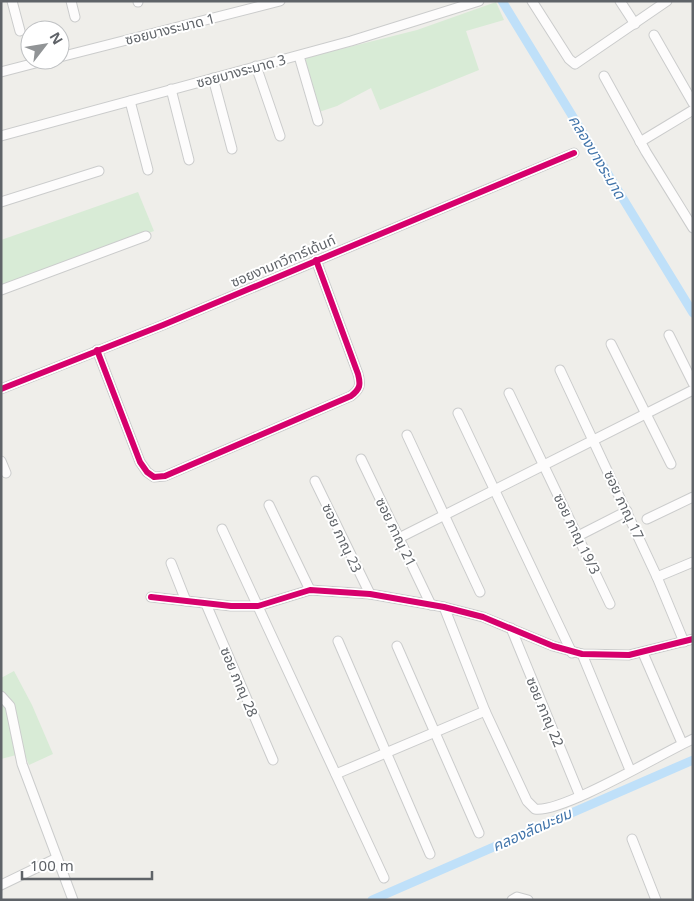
<svg xmlns="http://www.w3.org/2000/svg" width="694" height="901" font-family="'Noto Sans','Noto Sans Thai',sans-serif">
<rect width="100%" height="100%" fill="#efeeea"/>
<!-- green -->
<g fill="#d8ebd6">
<path d="M496,2l8,18 -38,11 13,39 -99,40 -9,-22 -34,18 -18,6 -14,-54 112,-28z"/>
<path d="M138,192l16,39 -153,54v-45z"/>
<path d="M14,671l18,34 21,49 -24,11 -5,-12 -23,6v-81z"/>
</g>
<g fill="none" stroke-linecap="round" stroke-linejoin="round">
<!-- canal -->
<g stroke="#bfe0f9" stroke-width="9">
<path d="M502,1l191,312"/>
<path d="M372,900l321,-140"/>
</g>
<defs>
<g id="minor">
<path d="M12,1l8,30"/>
<path d="M71,1l4,16"/>
<path d="M138,1v1"/>
<path d="M532,1l37,58 6,5 92,-63"/>
<path d="M620,1l15,23"/>
<path d="M654,35l39,68"/>
<path d="M299,56l19,65"/>
<path d="M60,57l220,-56"/>
<path d="M256,66l24,70"/>
<path d="M1,72l46,-12"/>
<path d="M604,76l42,76 47,76"/>
<path d="M213,78l19,71"/>
<path d="M171,89l18,71"/>
<path d="M130,101l18,69"/>
<path d="M1,136l350,-95 128,-40"/>
<path d="M640,142l53,-32"/>
<path d="M1,202l98,-31"/>
<path d="M1,290l145,-54"/>
<path d="M669,335l24,48"/>
<path d="M611,344l60,120"/>
<path d="M97,350l43,112 7,10 7,5 11,-1 186,-80c9,-7 10,-11 7,-22l-42,-114"/>
<path d="M560,370l97,207 27,65"/>
<path d="M1,389l162,-64 411,-172"/>
<path d="M509,393l101,211"/>
<path d="M458,413l114,240"/>
<path d="M407,435l73,157"/>
<path d="M361,459l70,146"/>
<path d="M1,461l5,12"/>
<path d="M315,481l55,113"/>
<path d="M269,505l41,85"/>
<path d="M647,519l46,-22"/>
<path d="M222,529l162,349"/>
<path d="M578,536l49,-25"/>
<path d="M399,538l294,-148"/>
<path d="M171,563l15,38"/>
<path d="M657,577l36,-15"/>
<path d="M151,597l80,9h27l52,-16 60,4 74,13 39,10 70,29 29,8 47,1 64,-16"/>
<path d="M206,604l67,156"/>
<path d="M444,607l41,104 42,90 8,8c28,4 127,-56 158,-70"/>
<path d="M511,628l69,168"/>
<path d="M338,641l92,213"/>
<path d="M397,646l82,187"/>
<path d="M643,653l39,90"/>
<path d="M582,654l48,116"/>
<path d="M1,696l9,10 12,58 51,136"/>
<path d="M336,774l149,-63"/>
<path d="M632,839l24,61"/>
<path d="M1,885l56,-27"/>
<path d="M512,900l5,-3 11,3"/>
</g>
</defs>
<!-- minor casing -->
<use href="#minor" stroke="#cbcccc" stroke-width="11"/>
<!-- minor -->
<use href="#minor" stroke="#fdfcfc" stroke-width="9"/>
<defs>
<g id="cycleway">
<path d="M97,350l43,112 7,10 7,5 11,-1 186,-80c9,-7 10,-11 7,-22l-42,-114"/>
<path d="M1,389l162,-64 411,-172"/>
<path d="M151,597l80,9h27l52,-16 60,4 74,13 39,10 70,29 29,8 47,1 64,-16"/>
</g>
</defs>
<!-- cycleway casing -->
<use href="#cycleway" stroke="#fff" stroke-width="9"/>
<!-- cycleway -->
<use href="#cycleway" stroke="#d6006c" stroke-width="6"/>
</g>
<g text-anchor="middle" stroke-width="4" stroke-linejoin="round" paint-order="stroke">
<!-- street labels -->
<g font-size="14" fill="#5f6368" stroke="#fff">
<text transform="translate(170 29) rotate(-14)" y="5">ซอยบางระมาด 1</text>
<text transform="translate(241 71) rotate(-15)" y="5">ซอยบางระมาด 3</text>
<text transform="translate(283 261) rotate(-23)" y="5">ซอยงามทวีการ์เด้นท์</text>
<text transform="translate(624 505) rotate(65)" y="5">ซอย ภาณุ 17</text>
<text transform="translate(396 532) rotate(64)" y="5">ซอย ภาณุ 21</text>
<text transform="translate(577 534) rotate(64)" y="5">ซอย ภาณุ 19/3</text>
<text transform="translate(342 538) rotate(65)" y="5">ซอย ภาณุ 23</text>
<text transform="translate(239 682) rotate(67)" y="5">ซอย ภาณุ 28</text>
<text transform="translate(545 712) rotate(67)" y="5">ซอย ภาณุ 22</text>
</g>
<!-- water labels -->
<g font-size="15" font-style="italic" fill="#4174aa" stroke="#fff">
<text transform="translate(597 157) rotate(59)" y="5">คลองบางระมาด</text>
<text transform="translate(532 830) rotate(-24)" y="5">คลองลัดมะยม</text>
</g>
</g>
<!-- border -->
<rect width="694" height="901" fill="none" stroke="#5f6368" stroke-width="5"/>
<!-- north arrow -->
<g transform="translate(45 45) rotate(59)"><circle r="24" fill="#ffffff" stroke="#bfc1c3"/>
<path d="M0-4L9 19L0 12L-9 19Z" fill="#919496"/>
<text y="-8" font-size="14" font-weight="bold" text-anchor="middle" fill="#5f6368">N</text>
</g>
<!-- scale -->
<path d="M22 871v8h130v-8" fill="none" stroke="#5f6368" stroke-width="2.5"/>
<text x="30" y="871" font-size="15" fill="#5f6368" stroke="#ffffff" stroke-width="4" paint-order="stroke">100 m</text>
</svg>
